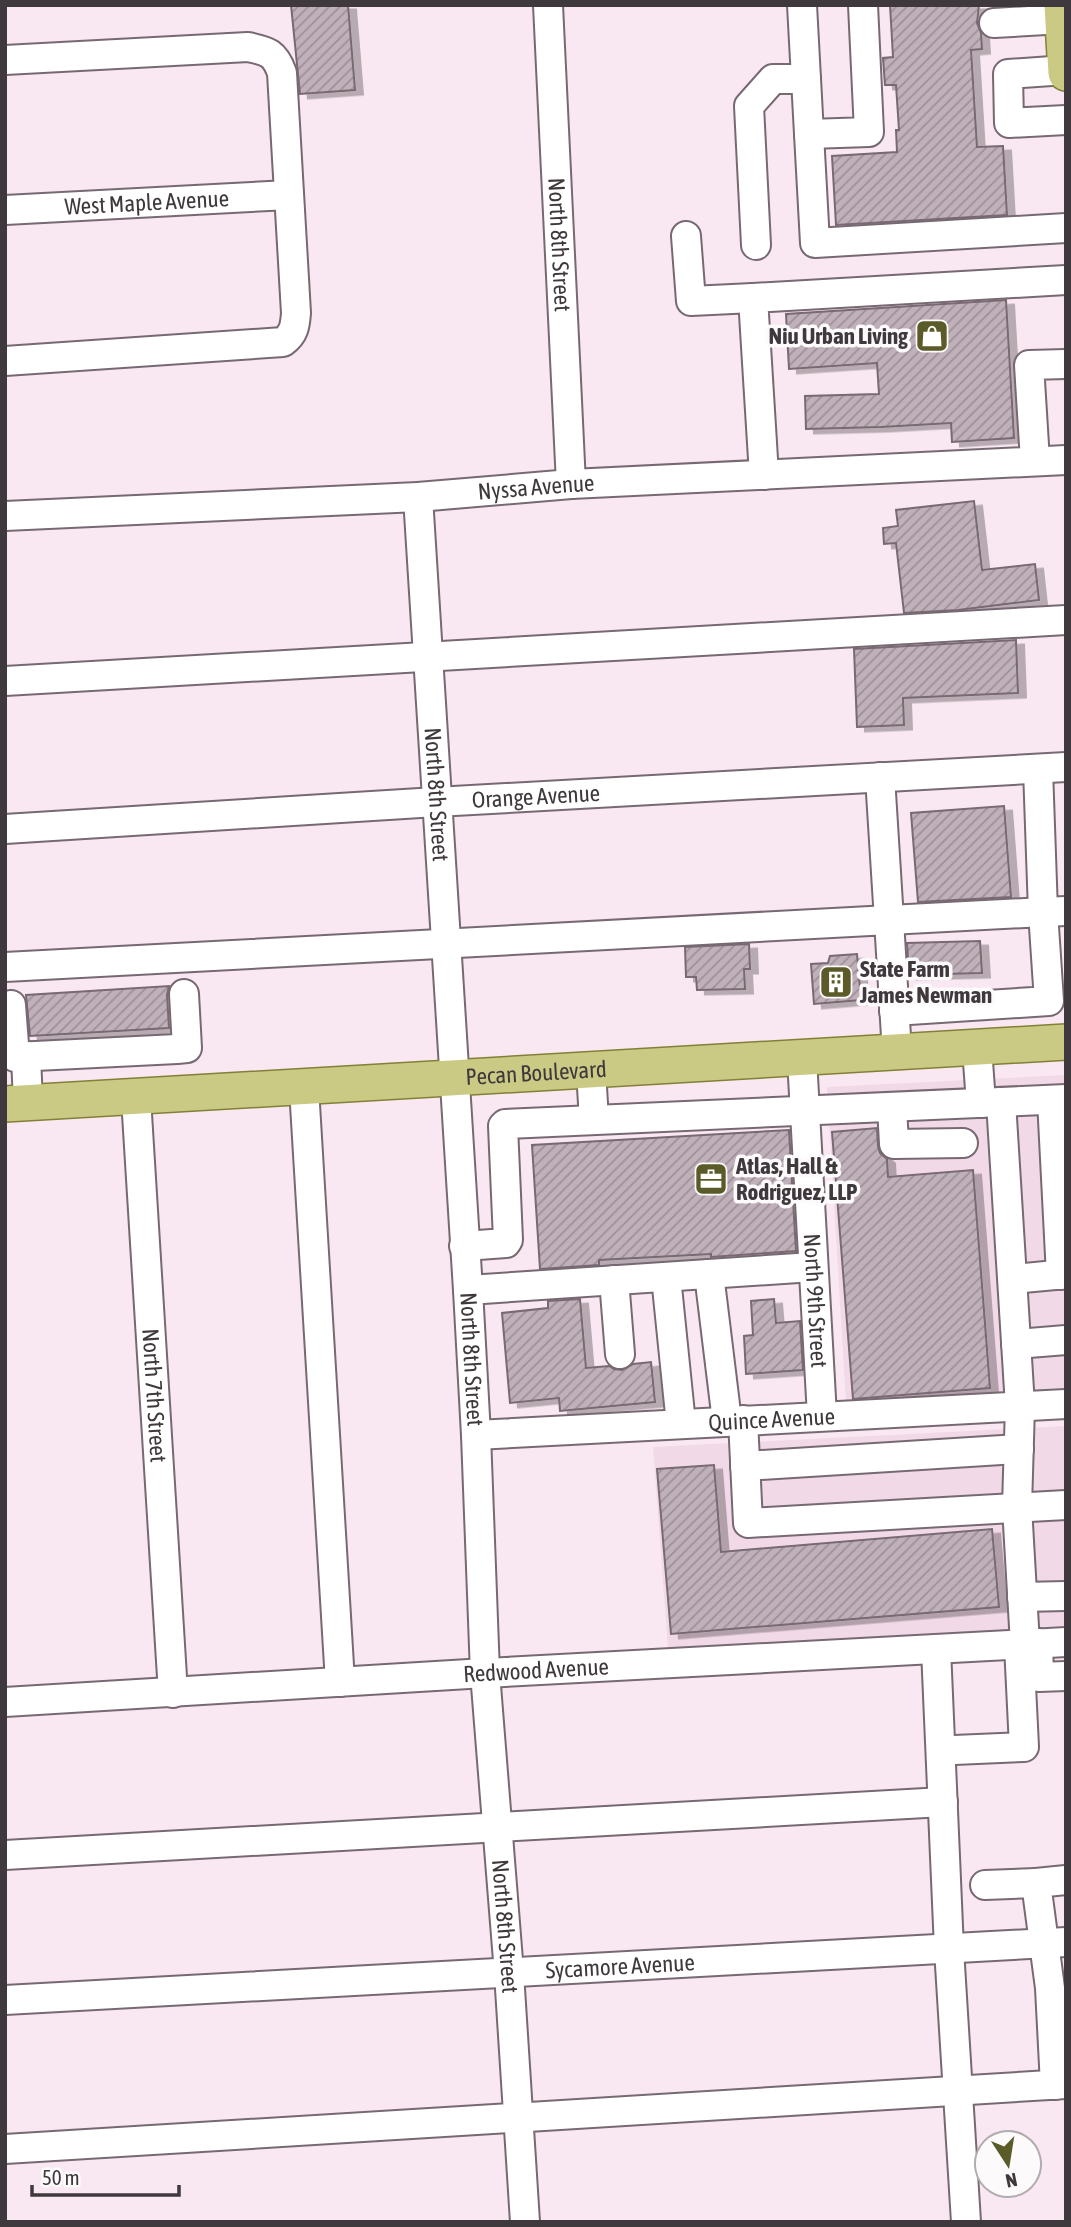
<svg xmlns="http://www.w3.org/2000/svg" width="1071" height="2227" font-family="'Asap Condensed',sans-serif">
<defs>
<pattern id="building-hatch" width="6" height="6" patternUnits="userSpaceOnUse" patternTransform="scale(1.75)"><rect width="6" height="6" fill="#c0b0b9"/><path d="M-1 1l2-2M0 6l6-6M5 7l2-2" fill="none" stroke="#9d9098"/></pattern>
<filter id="shadow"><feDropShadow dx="8" dy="4.5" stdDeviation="0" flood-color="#0004"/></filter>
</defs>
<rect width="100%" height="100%" fill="#f9e8f2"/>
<!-- built -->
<g fill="#f1d9e8">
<path d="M1066,1075v317l-220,11 -19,-316z"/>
<path d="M1066,1426v200l-398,23 -15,-202z"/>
</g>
<!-- building -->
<g fill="url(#building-hatch)" stroke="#786972" stroke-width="2" filter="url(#shadow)">
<path d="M291,5h57l7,85 -55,4z"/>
<path d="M890,5h89l-2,18 4,10 1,16 -11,1 6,97 26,-1 4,69 -171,10 -4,-69 65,-4 -1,-22h3l-3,-45h-11l-2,-27 10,-1z"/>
<path d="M1006,300l8,138 -62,4 -1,-19 -70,4 -75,2 -1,-33 74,-2 -2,-31 -88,6 -3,-55z"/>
<path d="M974,501l8,69 53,-6 4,36 -81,10 -54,3 -8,-70 -12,1 -1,-16 15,-2 -2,-16z"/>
<path d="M1016,640l2,53 -115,5 1,27 -47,2 -3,-78z"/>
<path d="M1004,806l7,91 -93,5 -7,-89z"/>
<path d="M980,941l2,32 -73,2 -2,-32z"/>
<path d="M749,944l1,25h-6l1,20 -48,1 -1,-13h-10l-1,-30z"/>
<path d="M857,954l4,46 -47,4 -3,-40 17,-1 2,-7z"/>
<path d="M169,986l-2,9 2,33 -139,8 -4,-41z"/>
<path d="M877,1128l1,18 2,7 7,6 1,18 85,-7 17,218 -137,11 -21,-267z"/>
<path d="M789,1130l7,121 -85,6v-3l-112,6v5l-59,4 -8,-124z"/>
<path d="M580,1299l6,69 23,-2 5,3 8,1 11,-6 18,-2 4,40 -95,9 -1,-13 -49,5 -8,-90 46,-5v-7z"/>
<path d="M774,1299l2,24 24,-2 3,49 -57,4 -2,-38 9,-1 -2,-34z"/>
<path d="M714,1465l7,87 271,-23 7,78 -328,27 -14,-165z"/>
</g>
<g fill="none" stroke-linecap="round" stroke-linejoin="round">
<defs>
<g id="minor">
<path id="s1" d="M548,5l23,479"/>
<path d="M802,5l7,129 60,-2 -6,-127"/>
<path d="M994,23l69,-4"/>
<path d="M5,60l243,-13c20,4 27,6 34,26l14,240c-1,13 -2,21 -13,29l-278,19"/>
<path d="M1066,70l-58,4 1,49 57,-3"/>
<path d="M809,134l6,109 251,-15"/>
<path id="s2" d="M5,210l284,-15"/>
<path d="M686,236l5,65 62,-3"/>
<path d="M756,245l-7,-139 24,-27h33"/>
<path d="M1035,461l-6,-96 37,-1"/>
<path d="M764,475l-11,-177 313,-18"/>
<path id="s3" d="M418,497l50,793 8,145 9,238 24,300 16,249"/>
<path id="s4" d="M5,516l413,-19 153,-13 495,-24"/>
<path d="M5,681l1061,-61"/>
<path d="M1038,769l5,143 23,-1"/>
<path d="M880,777l9,143 154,-8 6,89 -155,10"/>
<path id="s5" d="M5,829l431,-27 630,-35"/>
<path d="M5,967l884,-47 8,133"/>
<path d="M11,1005l4,52 162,-8 10,-1 -3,-54"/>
<path d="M977,1048l4,55"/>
<path d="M26,1056l2,47"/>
<path id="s6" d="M802,1059l20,357"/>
<path d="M591,1071l3,49"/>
<path d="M304,1088l36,594"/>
<path id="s7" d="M136,1098l37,595"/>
<path d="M1052,1100l9,175"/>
<path d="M1001,1102l19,304 -3,101 8,137"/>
<path d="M892,1107l2,37 69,-1"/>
<path d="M464,1246l42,-3 2,-3 -5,-114 2,-2 561,-25"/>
<path d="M709,1274l18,147"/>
<path d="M666,1277l15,147"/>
<path d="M1013,1279l53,-5"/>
<path d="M614,1280l6,74"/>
<path d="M468,1290l345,-23"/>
<path d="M1016,1344l50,-4"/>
<path d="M743,1420l5,103 318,-18"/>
<path id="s8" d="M476,1435l590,-31"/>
<path d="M745,1466l274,-17"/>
<path d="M1022,1597l44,-1"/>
<path d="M1038,1643l1,34 27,-1"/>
<path d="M936,1649l13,300 17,273"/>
<path id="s9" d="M5,1702l480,-29 581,-31"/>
<path d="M954,1750l70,-3 -5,-102"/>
<path d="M5,1855l938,-53"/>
<path d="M985,1885l51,-2"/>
<path id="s10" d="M5,2000l1061,-58"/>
<path d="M1055,2085l-5,-97 -14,-105 30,-3"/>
<path d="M5,2149l1061,-65"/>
</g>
<g id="major">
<path d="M1062,5l4,68"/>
<path id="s11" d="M5,1104l1061,-62"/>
</g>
</defs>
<!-- minor casing -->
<use href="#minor" stroke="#776972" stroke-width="32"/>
<!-- major casing -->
<use href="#major" stroke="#828036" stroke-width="38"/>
<!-- minor -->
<use href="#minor" stroke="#fff" stroke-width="28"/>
<!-- major -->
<use href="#major" stroke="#caca84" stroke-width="35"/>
</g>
<!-- icons -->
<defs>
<symbol id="shop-square" viewBox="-11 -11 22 22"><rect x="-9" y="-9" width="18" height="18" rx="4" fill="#5a5b28" stroke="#fdfafc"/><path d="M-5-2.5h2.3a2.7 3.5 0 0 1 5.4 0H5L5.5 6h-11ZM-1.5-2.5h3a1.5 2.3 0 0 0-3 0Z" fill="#fff"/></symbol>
<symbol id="building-square" viewBox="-11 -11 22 22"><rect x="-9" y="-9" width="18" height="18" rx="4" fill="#5a5b28" stroke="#fdfafc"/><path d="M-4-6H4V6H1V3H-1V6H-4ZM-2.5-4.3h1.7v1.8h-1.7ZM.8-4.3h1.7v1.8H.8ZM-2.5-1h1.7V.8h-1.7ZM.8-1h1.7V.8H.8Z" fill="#fff"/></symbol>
<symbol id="office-square" viewBox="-11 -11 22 22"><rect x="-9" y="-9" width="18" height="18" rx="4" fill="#5a5b28" stroke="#fdfafc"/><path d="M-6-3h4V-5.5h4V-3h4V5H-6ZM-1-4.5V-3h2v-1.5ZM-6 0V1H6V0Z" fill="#fff"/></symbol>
</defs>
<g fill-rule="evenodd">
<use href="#shop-square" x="913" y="317" width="38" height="38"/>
<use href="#building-square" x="817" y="963" width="38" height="38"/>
<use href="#office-square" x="692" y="1160" width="38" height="38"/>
</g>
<g text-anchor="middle" stroke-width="7" stroke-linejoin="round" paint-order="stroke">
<!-- street labels -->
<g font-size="23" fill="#3f383c" stroke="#fdfafc">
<text dy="8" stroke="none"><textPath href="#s2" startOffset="142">West Maple Avenue</textPath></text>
<text dy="8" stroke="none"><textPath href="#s1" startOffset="240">North 8th Street</textPath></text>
<text dy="8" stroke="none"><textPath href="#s4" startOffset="532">Nyssa Avenue</textPath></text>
<text dy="8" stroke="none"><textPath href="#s3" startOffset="298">North 8th Street</textPath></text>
<text dy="8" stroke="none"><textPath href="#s5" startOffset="532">Orange Avenue</textPath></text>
<text dy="8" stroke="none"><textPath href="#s11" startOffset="532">Pecan Boulevard</textPath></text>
<text dy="8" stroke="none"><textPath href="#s6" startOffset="242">North 9th Street</textPath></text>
<text dy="8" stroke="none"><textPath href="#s3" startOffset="864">North 8th Street</textPath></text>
<text dy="8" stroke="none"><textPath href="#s7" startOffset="298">North 7th Street</textPath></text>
<text dy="8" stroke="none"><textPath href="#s8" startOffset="296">Quince Avenue</textPath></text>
<text dy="8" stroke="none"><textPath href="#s9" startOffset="532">Redwood Avenue</textPath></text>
<text dy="8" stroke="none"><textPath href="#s3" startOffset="1432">North 8th Street</textPath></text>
<text dy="8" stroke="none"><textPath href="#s10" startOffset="616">Sycamore Avenue</textPath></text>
</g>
<!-- poi labels -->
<g font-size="23" font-weight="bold" fill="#3f383c" stroke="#fdfafc" text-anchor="start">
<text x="908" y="344" text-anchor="end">Niu Urban Living</text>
<text x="860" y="977">State Farm<tspan x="860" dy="26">James Newman</tspan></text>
<text x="736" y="1174">Atlas, Hall &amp;<tspan x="736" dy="26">Rodriguez, LLP</tspan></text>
</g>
</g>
<!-- border -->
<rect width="1071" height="2227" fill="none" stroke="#3f383c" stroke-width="14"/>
<!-- north arrow -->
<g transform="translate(1008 2164) rotate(168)"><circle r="33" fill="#fdfafc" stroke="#b1acaf" stroke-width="2"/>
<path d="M0-5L12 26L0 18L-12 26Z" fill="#5a5b28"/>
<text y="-10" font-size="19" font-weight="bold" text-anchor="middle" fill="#3f383c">N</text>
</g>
<!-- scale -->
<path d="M32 2185v10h147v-10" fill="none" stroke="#3f383c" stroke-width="3.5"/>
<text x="42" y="2185" font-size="21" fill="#3f383c" stroke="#fdfafc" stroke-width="5" paint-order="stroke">50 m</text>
</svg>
